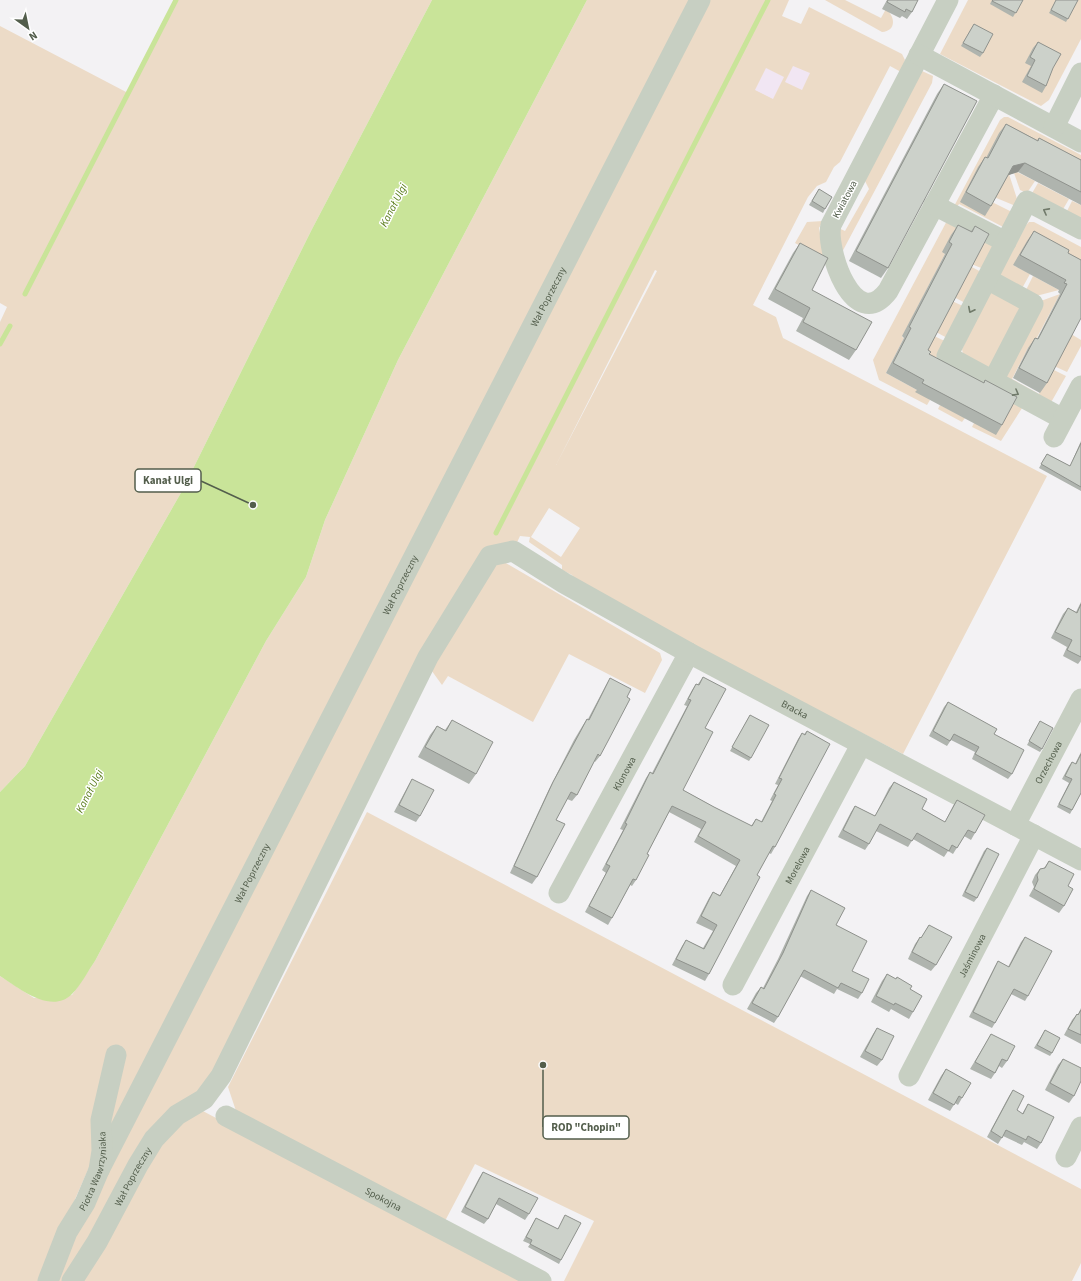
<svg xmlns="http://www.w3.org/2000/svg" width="1081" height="1281" font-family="'Source Sans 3',sans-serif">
<rect width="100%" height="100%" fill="#f3f2f4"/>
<!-- green -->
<g fill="#ecdbc7" fill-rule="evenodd">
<path d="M176,0h256l-121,231 -129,260 -157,275 -25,26v-470l7,-15 -7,-4v-277l128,67z"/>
<path d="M587,0h202l-7,16 19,8 8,-17 93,47 3,6 -4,12 -11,-6 -50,96 -6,5 -8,15 -9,4 -9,11 -55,108 23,12 7,21 264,138 -144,278 -168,-86 -157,-84 -6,-9 -10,-5v-5l-33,-23 1,-5 -10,-1 -7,15 -23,5 -269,520 -41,30 -113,175h-11l35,-118 -52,118h-39v-305l34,22 38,-3 23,-34 171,-320 40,-64 19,-57 73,-160zM655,270l2,1 -101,194zM549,508l31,20 -19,29 -30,-20z"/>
<path d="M825,0h20l36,18 5,-9c9,7 11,22 -4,23z"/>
<path d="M968,0h113v39l-32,61 -8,6 -101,-52z"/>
<path d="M922,71l11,5 -1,7 -92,173 -4,-29 9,4 24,-42 -4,-8z"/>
<path d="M1004,117h4l73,38v18l-82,-40 -7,69 24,12 -9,15 -48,-25 -3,5 -4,1 48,-90z"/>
<path d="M1015,171l20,10 -8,12 -7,-3 -6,-17z"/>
<path d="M1007,173l2,1 10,31 -1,2 -24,-10z"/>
<path d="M1038,183l31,16 -7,12 -31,-16z"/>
<path d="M1072,201l9,4v16l-15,-8z"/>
<path d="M949,217l47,24 -10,29 -44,-18 3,2 -43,83 2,1 -18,35 31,17 13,10 -3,5 -48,-25 -6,-20z"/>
<path d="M823,221l-4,7 6,31 -30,-16 12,-21z"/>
<path d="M1029,222h5l47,25v26l-68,-8 17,9 -10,18 -23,-12 29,-55z"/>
<path d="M970,266l13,7 -16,31 -13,-7z"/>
<path d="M1033,276l26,14 -23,6 -12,-2z"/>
<path d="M993,286l34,19 -36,69 -28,-20 -1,-5z"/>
<path d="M1060,294l-29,55 -3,-1 -16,31 27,15 13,-25 14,7 -17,30 -47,-25 36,-79z"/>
<path d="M952,301l13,6 -16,32 -13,-7z"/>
<path d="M1071,334l10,6v6l-14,26 -13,-6z"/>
<path d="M934,336l13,6 -6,13 -17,7 -3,-2z"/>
<path d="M939,360l85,45 -23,36 -29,-14 2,-4z"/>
<path d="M940,405l25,13 -3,4 -24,-13z"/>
<path d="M499,559l161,94 2,7 -17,33 -76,-39 -36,68 -85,-46 -6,9 -13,-18z"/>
<path d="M367,812l714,377v74l-9,18h-508l30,-60 -119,-57 -30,57 -209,-110 -8,-24z"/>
<path d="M201,1110l321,171h-444l84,-146z"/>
</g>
<!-- sand -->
<g fill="#f1e6f3">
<path d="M793,66l17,7 -8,17 -17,-8z"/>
<path d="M766,68l18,9 -11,22 -18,-9z"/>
</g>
<!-- water -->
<path fill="#c9e499" d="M432,0h155l-189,360 -73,160 -19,57 -40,64 -171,320c-7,10 -14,24 -23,33 -21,21 -53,-6 -72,-18v-184l25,-26 157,-275 129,-260z"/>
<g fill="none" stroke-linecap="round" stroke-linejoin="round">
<!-- stream -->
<g stroke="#c9e499" stroke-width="5">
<path d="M25,294l151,-294"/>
<path d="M0,344l10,-18"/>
<path d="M496,533l272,-533"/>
</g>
<!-- minor -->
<g stroke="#c7cfc2" stroke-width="21">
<path d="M948,0l-117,225c-6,24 23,110 57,66l106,-196"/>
<path d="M919,55l162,87"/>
<path d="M1054,127l27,-54"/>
<path d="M934,205l72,37"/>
<path d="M987,279l46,25 -40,77"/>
<path d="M1063,419l-116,-63 80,-155 54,28"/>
<path d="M1054,437l27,-51"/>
<path id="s1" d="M1015,825l66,-126"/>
<path id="s2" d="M559,893l130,-240"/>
<path id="s3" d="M733,985l128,-240"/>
<path id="s4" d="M909,1076l125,-241"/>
<path id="s5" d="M226,1116l315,165"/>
<path d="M1066,1157l15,-30"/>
<path id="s6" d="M99,1170l601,-1170"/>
<path id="s7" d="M48,1281l19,-49 18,-29 14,-33 3,-19 -1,-31 15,-65"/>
<path id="s8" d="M72,1281l25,-39 41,-77 16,-26 23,-24 27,-16 17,-23 207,-419 62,-101 23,-5 51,32 125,70 392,207"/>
</g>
</g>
<!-- wall -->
<g fill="#afb4ae">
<path d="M887,0h31l-6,12 -5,7 -5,-3 -2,2 -18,-9z"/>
<path d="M992,0h31l-10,17 -23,-13z"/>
<path d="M1056,0h22l-12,22 -17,-9z"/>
<path d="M974,24l9,29 -3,4 -19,-11z"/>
<path d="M1038,42l8,44 -4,7 -20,-11 9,-16 -6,-3 8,-15z"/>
<path d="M944,84l-56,184 -7,10 -32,-17 88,-167z"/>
<path d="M1006,124l31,16 2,-2 42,22v45l-63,-33 -10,3 -17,31 -6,10 -25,-14 18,-35 7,-10 1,1 13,-25z"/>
<path d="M819,189l6,20 -2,4 -14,-8z"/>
<path d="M958,225l13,6 4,-5 -47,124 1,4 54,29 2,-3 17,45 -6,10 -81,-43 2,-2 -31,-17 18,-35 -2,-2 43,-82 -3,-2 9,-17z"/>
<path d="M1034,231l34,22 13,7 -34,123 -7,10 -27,-15 15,-30 7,-10 2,1 23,-45 -2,-2 1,-2 -46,-25 14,-24z"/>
<path d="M800,243l12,47 44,60 -7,10 -53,-29 7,-13 -35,-19 25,-46z"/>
<path d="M1081,441v50l-42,-23 8,-14 23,12z"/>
<path d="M1081,602v58l-3,4 -15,-8 4,-9 -16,-9 12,-24 5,-6 8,4z"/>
<path d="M703,677l2,51 -22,62 31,17 37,19 5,-7 5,3 11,-21 -2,-1 8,-15 -3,-1 23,-45 4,-6 2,1 3,-3 -32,116 -4,7 -2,-1 -12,22 -48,99 -4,7 -33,-16 10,-19 4,-6 17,8 10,-17 -17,-8 13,-25 4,-6 7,3 16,-29 -42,-24 7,-13 -32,-17 -22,42 -11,26 -4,6 -2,-1 -18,33 -4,7 -23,-13 21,-39 -4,-3 21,-40 -3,-1 26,-51 4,-6 2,1 35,-67 -3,-1 8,-15 4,-6h2z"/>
<path d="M610,678l-10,78 -5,6 -1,-1 -17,34 -5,6 -5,-2 -11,21 -19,57 -5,7 -22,-11 39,-84 25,-49 9,-15 4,-6h1l18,-34z"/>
<path d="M948,702l64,72 -4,5 -36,-20 3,-7 -24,-12 -4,6 -18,-10 15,-29z"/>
<path d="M750,715l1,43 -2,3 -19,-10z"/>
<path d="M452,720l24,54 -7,10 -51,-27 12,-22 7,-9 8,4z"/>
<path d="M1040,721l2,28 -2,3 -13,-7z"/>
<path d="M1081,752v41l-11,21 -13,-7 12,-24 -7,-4 7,-13 3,-4 3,2z"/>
<path d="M412,779l8,37 -4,6 -22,-10 14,-26z"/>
<path d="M894,782l28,27 23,13 8,-16 4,-6 18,33 -4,7 -7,-4 -11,18 -5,-3 -4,6 -31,-18 -5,8 -32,-16 -7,13 -4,6 -27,-13 13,-25 4,-6 20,10 14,-28z"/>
<path d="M987,848l-10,50 -3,4 -12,-6 22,-45z"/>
<path d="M1049,861l19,25 -4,20 -5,7 -30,-17 5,-9 -2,-5 3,-7 5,-6 4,-1z"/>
<path d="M811,890l25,35 16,46 10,22 -4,6 -21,-10 -3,5 -34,-18 -22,41 -4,6 -27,-14 9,-16 5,-6 2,1 15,-29 29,-63z"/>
<path d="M929,925l7,40 -5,6 -23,-12 7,-15 5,-7 1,1z"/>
<path d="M1025,937l3,59 -3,5 -14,-7 -16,29 -3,5 -23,-11 26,-51 3,-5 10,6 13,-25z"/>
<path d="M887,974l23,15 3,23 -4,7 -18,-10 -2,3 -18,-10 11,-21z"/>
<path d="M1081,1008v36l-17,-9 8,-15 5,-6h1z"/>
<path d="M877,1028l5,32 -5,6 -17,-9 13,-23z"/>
<path d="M1045,1030l7,23 -2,3 -16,-8z"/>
<path d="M991,1034l16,27 -5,7 -3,-2 -4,7 -4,6 -21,-10 17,-28z"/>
<path d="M1063,1059l11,37 -5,7 -24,-13 13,-25z"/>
<path d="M946,1069l16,29 -4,7 -3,-2 -5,8 -22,-11 13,-24z"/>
<path d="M1013,1090l4,20 5,4 6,-10 13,39 -4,6 -13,-7 -2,3 -19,-9 -5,8 -11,-7 22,-41z"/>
<path d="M483,1172l46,42 -4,6 -29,-16 -8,15 -4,5 -23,-12 18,-34z"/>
<path d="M565,1215l-4,45 -2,4 -31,-17 2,-3 -7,-3 13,-23 22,11z"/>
</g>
<!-- shaded-wall -->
<path fill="#8f928d" d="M1025,163l-7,9 -12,4 7,-10z"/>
<!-- building -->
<g fill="#ccd1ca" stroke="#8f928d">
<path d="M888,0h30l-6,12 -6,-3 -1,3 -18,-10z"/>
<path d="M993,0h30l-7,13 -24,-12z"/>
<path d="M1056,0h22l-10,19 -17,-9z"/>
<path d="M974,24l19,10 -10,19 -20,-10z"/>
<path d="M1038,42l23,12 -8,14 -7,18 -19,-10 8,-16 -5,-3z"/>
<path d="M944,84l33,17 -89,167 -32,-17z"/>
<path d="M1006,124l32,17 1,-3 42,22v32l-56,-29 -12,3 -22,40 -25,-14 19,-35 3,1z"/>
<path d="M819,189l13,8 -7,12 -13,-8z"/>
<path d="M958,225l14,7 3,-6 14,8 -61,116 3,2 -2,2 55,29 1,-3 32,17 -15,28 -80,-42 2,-3 -31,-17 18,-35 -2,-1 43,-83 -3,-2z"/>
<path d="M1034,231l35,19 -1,3 13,7v58l-34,65 -28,-15 16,-30 3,1 29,-55 -3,-1 2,-3 -46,-25z"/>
<path d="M800,243l28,15 -16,32 60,32 -16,28 -53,-28 7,-14 -35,-19z"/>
<path d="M1081,443v44l-40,-23 6,-10 23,12z"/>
<path d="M1081,604v53l-14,-7 5,-10 -17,-8 13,-24 9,5z"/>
<path d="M703,677l23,12 -21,39 8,4 -30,58 31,17 38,19 4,-7 6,3 14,-27 -2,-1 8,-15 -3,-1 23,-45 3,2 2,-4 23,13 -55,103 -2,-1 -16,29 3,2 -51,97 -33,-15 10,-19 18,9 13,-24 -16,-9 12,-24 7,4 20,-36 -42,-24 8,-14 -34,-16 -25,48 2,1 -13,25 -3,-1 -21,39 -23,-12 21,-40 -4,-2 21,-40 -2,-1 25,-51 3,2 38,-74 -3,-1 8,-15 3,1z"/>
<path d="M610,678l21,11 -4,8 3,2 -22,42 -8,15 -2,-2 -21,41 -6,-3 -15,28 9,4 -28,53 -23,-11 39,-84 26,-48 8,-15 2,1z"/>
<path d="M948,702l49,27 -3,5 30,16 -12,24 -37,-20 4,-7 -25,-13 -4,7 -17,-10z"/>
<path d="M750,715l19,10 -18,33 -19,-11z"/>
<path d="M452,720l41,22 -17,32 -51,-27 12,-21 9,5z"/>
<path d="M1040,721l13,7 -11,21 -13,-8z"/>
<path d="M1081,754v39l-9,17 -13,-6 13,-25 -7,-3 7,-14 4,2z"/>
<path d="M412,779l22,11 -14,26 -21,-11z"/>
<path d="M894,782l33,17 -5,10 23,13 12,-22 28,15 -10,18 -7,-3 -11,18 -5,-3 -3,6 -32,-18 -5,8 -32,-17 -11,20 -26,-14 12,-24 20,10z"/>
<path d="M987,848l12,6 -22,44 -12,-6z"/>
<path d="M1049,861l25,13 -6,12 5,3 -9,17 -30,-17 4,-9 -1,-5 3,-6 5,-1z"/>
<path d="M811,890l34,18 -9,17 31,16 -15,30 17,8 -7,14 -21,-10 -3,5 -34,-18 -26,47 -26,-14 9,-16 3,2 19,-36z"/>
<path d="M929,925l23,12 -16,28 -24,-13 8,-15 1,1z"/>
<path d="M1025,937l27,14 -24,45 -14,-7 -19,34 -22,-11 25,-51 11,6z"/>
<path d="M887,974l9,5 1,-2 15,9 -2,3 12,7 -9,16 -18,-9 -1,2 -18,-9z"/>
<path d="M1081,1010v25l-13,-6 9,-15 1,1z"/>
<path d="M877,1028l17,8 -12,24 -17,-9z"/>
<path d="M1045,1030l15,8 -8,15 -15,-8z"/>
<path d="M991,1034l24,12 -8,15 -5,-2 -7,14 -20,-11z"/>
<path d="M1063,1059l18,9v13l-7,15 -24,-13z"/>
<path d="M946,1069l25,14 -9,15 -3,-2 -5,9 -21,-12z"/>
<path d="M1013,1090l11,6 -7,14 6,4 5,-10 26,13 -13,26 -13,-7 -2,4 -20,-10 -4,8 -11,-7z"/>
<path d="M483,1172l55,26 -9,16 -30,-16 -11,21 -23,-12z"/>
<path d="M565,1215l16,8 -20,37 -31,-16 2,-4 -6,-3 10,-19 22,11z"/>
</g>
<!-- one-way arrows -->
<defs><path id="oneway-chevron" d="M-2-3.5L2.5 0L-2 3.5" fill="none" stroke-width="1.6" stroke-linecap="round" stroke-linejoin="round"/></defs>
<g stroke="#707a6a">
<use href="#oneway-chevron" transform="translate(1046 211) rotate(-152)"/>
<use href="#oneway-chevron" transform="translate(971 310) rotate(117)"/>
<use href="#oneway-chevron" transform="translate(1016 393) rotate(29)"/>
</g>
<g text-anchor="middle" stroke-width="3" stroke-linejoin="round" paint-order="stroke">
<!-- street labels -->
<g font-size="10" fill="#535e4c" stroke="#fff">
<text transform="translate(844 199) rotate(-62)" y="4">Kwiatowa</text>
<text dy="4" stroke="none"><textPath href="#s6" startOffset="982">Wał Poprzeczny</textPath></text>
<text dy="4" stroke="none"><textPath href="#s6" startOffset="658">Wał Poprzeczny</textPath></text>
<text dy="4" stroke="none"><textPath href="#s8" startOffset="1190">Bracka</textPath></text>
<text dy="4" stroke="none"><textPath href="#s1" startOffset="71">Orzechowa</textPath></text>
<text dy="4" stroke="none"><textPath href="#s2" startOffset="136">Klonowa</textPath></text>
<text dy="4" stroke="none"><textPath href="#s3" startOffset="136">Morelowa</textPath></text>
<text dy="4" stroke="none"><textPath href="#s6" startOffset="334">Wał Poprzeczny</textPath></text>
<text dy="4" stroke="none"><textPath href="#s4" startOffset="136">Jaśminowa</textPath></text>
<text dy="4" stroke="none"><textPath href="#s7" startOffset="120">Piotra Wawrzyniaka</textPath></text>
<text dy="4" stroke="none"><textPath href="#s8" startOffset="121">Wał Poprzeczny</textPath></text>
<text dy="4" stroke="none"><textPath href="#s5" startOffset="178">Spokojna</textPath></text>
</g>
<!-- water labels -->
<g font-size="11" font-style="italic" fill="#597c1a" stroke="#fff">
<text transform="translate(393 205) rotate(-63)" y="4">Kanał Ulgi</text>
<text transform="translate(89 791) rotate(-63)" y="4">Kanał Ulgi</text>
</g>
</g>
<!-- callouts -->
<path fill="none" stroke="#535e4c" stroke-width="1.5" d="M253 505L201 481M543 1065L543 1127"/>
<g fill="#535e4c" stroke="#fff" stroke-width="1.5">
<circle cx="253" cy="505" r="4"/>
<circle cx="543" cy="1065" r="4"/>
</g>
<g fill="#fff" stroke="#535e4c" stroke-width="1.5">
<rect x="135" y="469" width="66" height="23" rx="4"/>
<rect x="543" y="1116" width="86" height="23" rx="4"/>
</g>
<g font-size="11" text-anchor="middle" font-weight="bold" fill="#535e4c">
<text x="168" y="484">Kanał Ulgi</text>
<text x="586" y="1131">ROD "Chopin"</text>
</g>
<!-- north arrow -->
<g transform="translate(28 28) rotate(147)" stroke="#ffffff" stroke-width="3" paint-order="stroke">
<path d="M0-3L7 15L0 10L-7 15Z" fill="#535e4c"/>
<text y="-6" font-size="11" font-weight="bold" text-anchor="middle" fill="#535e4c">N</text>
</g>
</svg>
